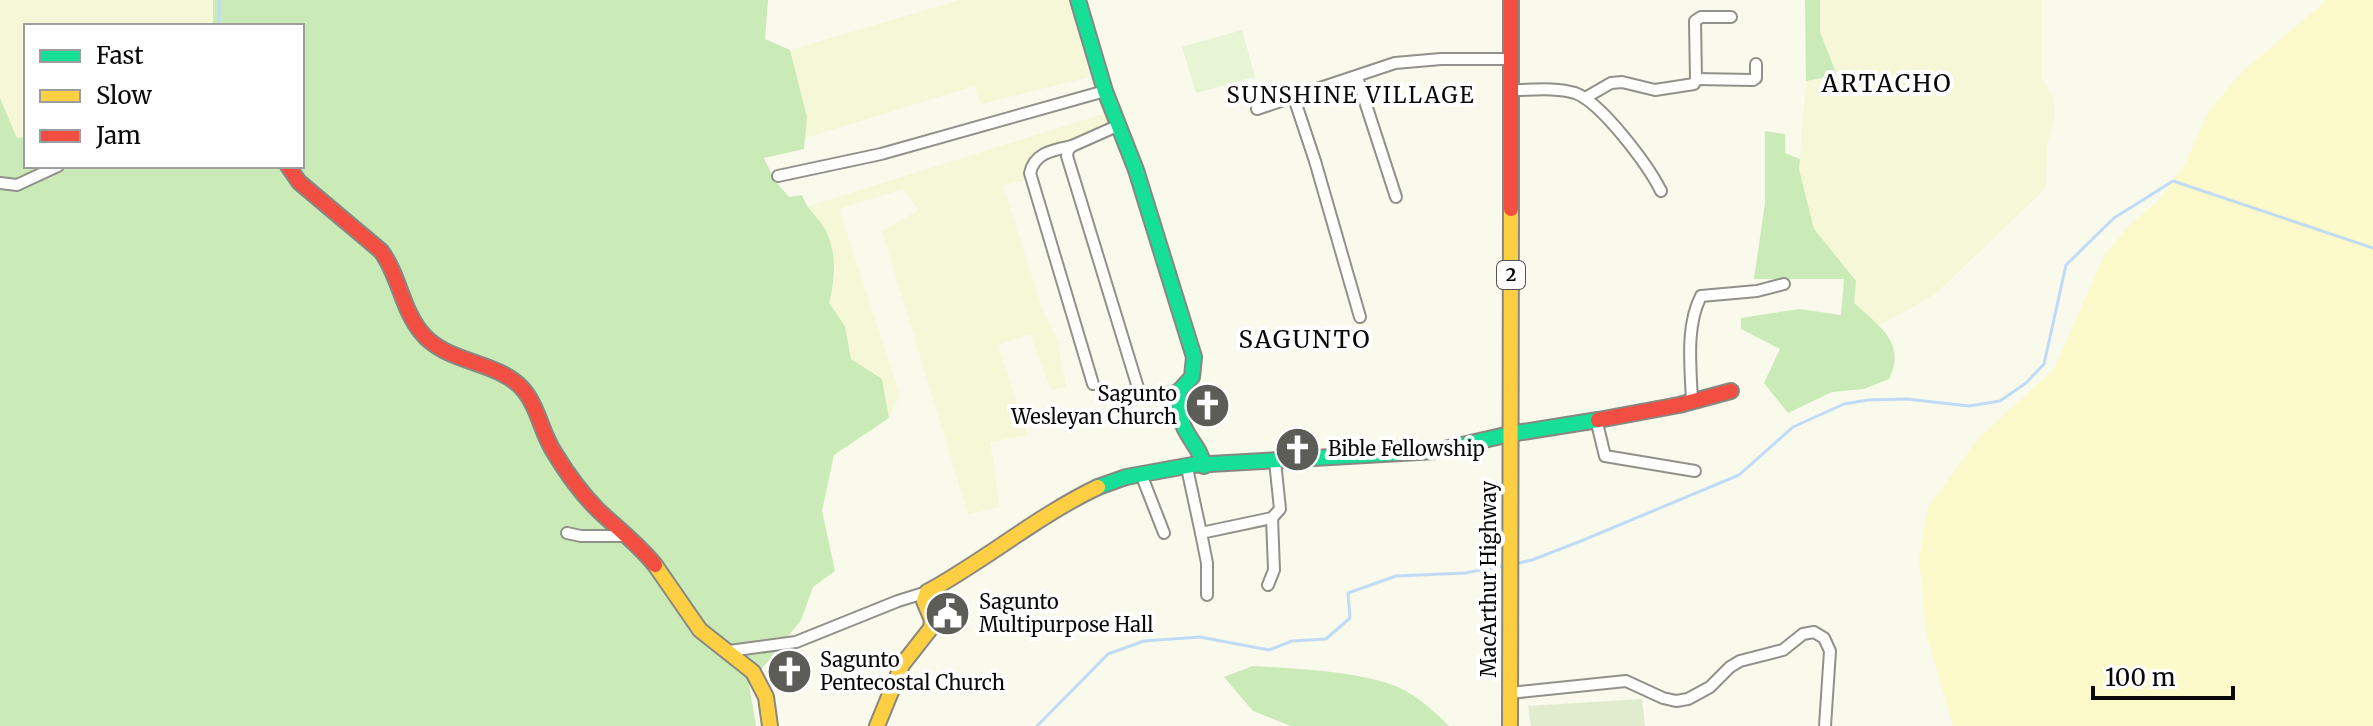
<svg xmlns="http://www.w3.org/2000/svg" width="2373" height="726" font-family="Merriweather,serif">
<rect width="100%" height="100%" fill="#f9f9ec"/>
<!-- farmland -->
<g fill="#f6f7d6">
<path d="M0,0h213v26h-187v111l-9,2 -17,-41z"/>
<path d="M960,0h108l22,77 -109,27 -7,-18 -169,52 2,-21 -17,-67z"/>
<path d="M1820,0h221v77l11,18 3,19 -8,32 -1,42 -111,106 -56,32 -25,-23 2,-22 -42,-52 -15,-60 7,-88 31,-7 -17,-42z"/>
<path d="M1106,113l4,13 -77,32 -9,22 -21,6 40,125 14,28 9,48 -15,3 -21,-56 -32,11 29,90 -37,7 10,65 -32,7 -86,-283 37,-21 -16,-21 -64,20 61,186 -11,23 -7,-39 -31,-20 -6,-33 -16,-23 7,-29 -30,-67z"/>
</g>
<!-- forest -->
<g fill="#caeab7">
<path d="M213,0h555l-3,39 25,11 17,67 -3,32 -40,9 11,23 14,16 13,-2c5,16 19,24 25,38 10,24 8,47 2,70l16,23 6,33 31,20 7,39 -55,37 -12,56 13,60 -22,16 -12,33 -52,65 7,41h-756v-628l17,40 9,-1v29h276v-140h-89z"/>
<path d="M1805,0h15v32l17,43 -31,6z"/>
<path d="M1765,131l20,3v19l15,6 -1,10 15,60 42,52 -2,22c25,23 53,40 35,76l-25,10 -32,3 -44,21 -24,-30 16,-34 -39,-20v-11l58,-9 42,6 3,-36h-90l11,-76z"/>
<path d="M1253,666c43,3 108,5 147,22 19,9 35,24 49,38h-158l-38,-15 -29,-34z"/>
</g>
<!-- sand -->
<path fill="#fcf9ca" d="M2327,0h46v726h-420l-26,-89 -8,-78 9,-52 50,-68 76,-70 51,-115 24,-28 31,-27 26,-37 22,-50 35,-41z"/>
<!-- cemetery -->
<path fill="#e1eccf" d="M1642,699l3,27h-114l-3,-20z"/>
<!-- pitch -->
<path fill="#e7f5d4" d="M1242,30l13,47 -59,16 -14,-46z"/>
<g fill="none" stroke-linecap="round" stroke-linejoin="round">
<!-- stream -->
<g stroke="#bfdbf6" stroke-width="3">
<path d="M219,0v26"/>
<path d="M1519,563l13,-3 49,-19 158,-66 54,-48 51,-23 24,-4 39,-1 62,7 31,-5 26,-18 18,-19 22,-99 48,-47 59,-37 200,67"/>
<path d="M1037,726l71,-72 36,-13 56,-4 69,13 23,-9 34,-2 24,-21 -2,-25 48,-17 69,-3 38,-7"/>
</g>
<defs>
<g id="street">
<path d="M1357,77l39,120"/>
<path d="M1696,79l57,1 3,-2v-14"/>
<path d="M1512,90c19,0 44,-3 63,3 26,9 73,72 86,98"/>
<path d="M1294,98l21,63 45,156"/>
<path d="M1585,98l26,-15 11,-1 33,8 39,-6 2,-5 -1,-58 6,-4h30"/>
<path d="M1257,109l138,-46 46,-4h71"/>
<path d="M1117,126l-45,20 -4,4 -1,6 72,235 3,4 37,-4"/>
<path d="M1072,146c-18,4 -37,6 -42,27l63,211"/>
<path d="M778,176l103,-22 224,-63"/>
<path d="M0,183l17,2 41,-19"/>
<path d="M1692,403c-1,-34 -7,-76 9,-107l56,-5 27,-7"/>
<path d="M1596,419l9,37 90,15"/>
<path d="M1187,468l14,65"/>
<path d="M1141,474l23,59"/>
<path d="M567,533l14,3h44"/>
<path d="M1268,585l6,-15 -2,-52 8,-9 -5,-48"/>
<path d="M1207,595v-32l-6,-30 71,-15"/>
<path d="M729,651l67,-9 102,-41 29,-9"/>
<path d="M1510,693l116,-12 37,17 13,3 12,-2 22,-12 20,-20 10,-6 43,-11 20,-16 11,-2 10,6 6,13 -5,75"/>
</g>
<g id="fast">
<path d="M1078,0l27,91 31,79 58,187 -2,20 -13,14c0,13 0,28 7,40 7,13 15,20 18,35"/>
<path d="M1098,487l28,-10 66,-12 244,-14 74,-17 88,-14"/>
</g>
<g id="slow">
<path d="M655,565l45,65 53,42 13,25 4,29"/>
<path d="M877,726l25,-61 29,-37 1,-8 -8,-19 3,-9c59,-32 110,-76 171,-105"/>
<path d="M1510,726l1,-517"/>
</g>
<g id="jam">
<path d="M288,166l11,16 82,69c18,24 21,58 40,81 24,31 73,28 100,55 17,18 20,45 33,65 12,20 28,42 44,58 19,18 41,35 57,55"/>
<path d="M1511,209v-209"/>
<path d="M1598,420l81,-15 52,-14"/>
</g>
</defs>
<!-- street casing -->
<use href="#street" stroke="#91918b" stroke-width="14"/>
<!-- fast casing -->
<use href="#fast" stroke="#888882" stroke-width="18"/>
<!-- slow casing -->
<use href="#slow" stroke="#888882" stroke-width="18"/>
<!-- jam casing -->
<use href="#jam" stroke="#888882" stroke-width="18"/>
<!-- street -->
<use href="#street" stroke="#fefefc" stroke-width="10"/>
<!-- fast -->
<use href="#fast" stroke="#16e098" stroke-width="14"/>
<!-- slow -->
<use href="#slow" stroke="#ffcf43" stroke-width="14"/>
<!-- jam -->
<use href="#jam" stroke="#f24e42" stroke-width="14"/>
</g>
<!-- icons -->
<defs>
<symbol id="church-disc" viewBox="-11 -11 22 22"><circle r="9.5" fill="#5d5d58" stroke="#fff"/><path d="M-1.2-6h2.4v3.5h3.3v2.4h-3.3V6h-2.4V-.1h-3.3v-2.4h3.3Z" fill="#fff"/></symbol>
<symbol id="civic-disc" viewBox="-11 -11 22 22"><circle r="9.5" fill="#5d5d58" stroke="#fff"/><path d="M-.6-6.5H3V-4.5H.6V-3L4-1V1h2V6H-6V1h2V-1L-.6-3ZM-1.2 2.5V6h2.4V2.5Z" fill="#fff"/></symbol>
</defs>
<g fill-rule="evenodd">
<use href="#church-disc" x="1182" y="380" width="51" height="51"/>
<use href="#church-disc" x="1272" y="424" width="51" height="51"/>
<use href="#civic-disc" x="922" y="588" width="51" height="51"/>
<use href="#church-disc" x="764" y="646" width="51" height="51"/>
</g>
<g text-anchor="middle" stroke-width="8" stroke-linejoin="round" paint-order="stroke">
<!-- shield labels -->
<rect fill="#fff" stroke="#535353" stroke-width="2" x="1497" y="261" width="28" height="28" rx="6"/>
<g font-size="18" font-weight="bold" fill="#090909">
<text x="1511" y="281">2</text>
</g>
<!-- poi labels -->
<g font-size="20" fill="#090909" stroke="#fff" text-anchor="start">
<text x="1177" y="401" text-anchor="end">Sagunto<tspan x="1177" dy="23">Wesleyan Church</tspan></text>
<text x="1328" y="456">Bible Fellowship</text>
<text x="979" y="609">Sagunto<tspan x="979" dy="23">Multipurpose Hall</tspan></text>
<text x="820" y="667">Sagunto<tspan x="820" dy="23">Pentecostal Church</tspan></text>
</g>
<!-- street labels -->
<g font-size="20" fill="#090909" stroke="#fff">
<text transform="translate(1489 579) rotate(-90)" y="7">MacArthur Highway</text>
</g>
<!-- neighbourhood labels -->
<g font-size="22" letter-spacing="2" fill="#090909" stroke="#fff">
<text x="1351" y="103">SUNSHINE VILLAGE</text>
</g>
<!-- quarter labels -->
<g font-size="24" letter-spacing="2" fill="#090909" stroke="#fff">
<text x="1887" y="92">ARTACHO</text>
<text x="1305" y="348">SAGUNTO</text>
</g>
</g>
<!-- legend -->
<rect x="24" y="24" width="280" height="144" fill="#ffffff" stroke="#9d9d9d" stroke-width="2"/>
<rect x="40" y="50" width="40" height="12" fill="#16e098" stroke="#9d9d9d" stroke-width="2"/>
<text x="96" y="64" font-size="24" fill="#090909">Fast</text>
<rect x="40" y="90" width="40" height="12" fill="#ffcf43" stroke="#9d9d9d" stroke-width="2"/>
<text x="96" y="104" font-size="24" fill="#090909">Slow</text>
<rect x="40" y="130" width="40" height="12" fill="#f24e42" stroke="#9d9d9d" stroke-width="2"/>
<text x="96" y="144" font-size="24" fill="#090909">Jam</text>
<!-- scale -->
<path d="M2093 686v12h140v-12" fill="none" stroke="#090909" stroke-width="4"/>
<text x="2105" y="686" font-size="24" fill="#090909" stroke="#ffffff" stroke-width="6" paint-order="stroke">100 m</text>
</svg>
